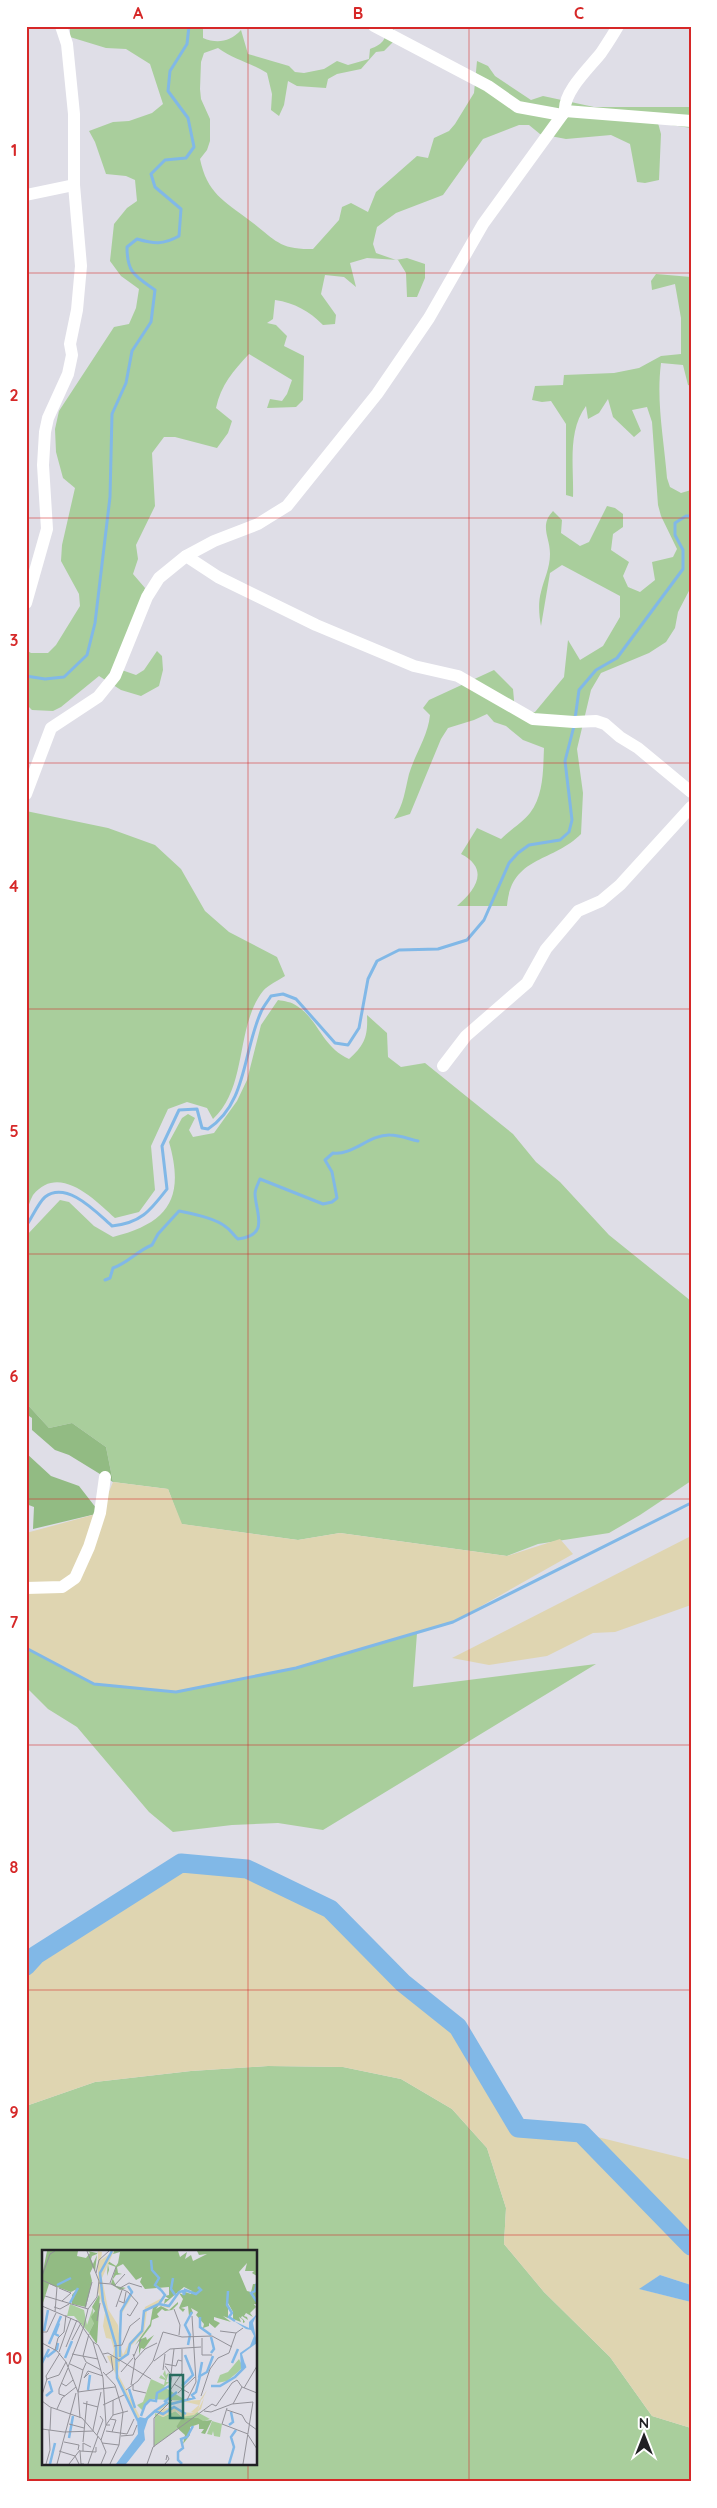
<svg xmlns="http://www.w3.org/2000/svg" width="717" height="2508" font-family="Quicksand,sans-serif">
<rect width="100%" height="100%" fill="#dfdee7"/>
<!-- green -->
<g fill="#a9ce9c" fill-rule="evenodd">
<path d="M70,26h133v12c14,6 27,4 38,-8l7,24 41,12 6,6 9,1 20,-4 13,-8 11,4 21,-6 1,-10c13,-5 16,-9 17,-23h7v15l-10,10 -8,1 -15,17 -24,5 -9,5 -2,9 -29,-2 -9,-5 -4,24 -5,11 -8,-6 1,-16 -5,-21c-16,-10 -34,-14 -49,-25l-14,5 -3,9 -1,27 1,10 9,20v22l-3,9 -7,9c7,34 24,42 49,61 26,19 29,30 64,29l26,-29 3,-13 9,-4 17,9 8,-20 41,-36 11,2 6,-20 15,-7 6,-7 19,-31 3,-32 11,5 7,10 36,24 12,-4 51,11h97v21l-33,-5 3,11 -2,46 -14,3 -8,-1 -7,-38 -19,-9 -45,4 -26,-5 -11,-9h-10l-36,14 -40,56 -47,18 -19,14 -4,17 3,9 20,7 11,-2 18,6v14l-8,19h-10l-1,-24 -8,-13 -31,-2 -17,5 6,24 -12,-10 -19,-2 -4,19 15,21 -1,9 -12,1c-14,-14 -28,-22 -48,-25l-2,19 -6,4 9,2 11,11 -3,10 20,10 -1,44 -7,7 -29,1 3,-9 12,2 5,-7 5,-14 -43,-26c-16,17 -28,31 -33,54l16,13 -4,12 -11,15 -42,-11h-11l-12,16 3,53 -19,39 2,14 -5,15 12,14 -29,80 20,7 8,-5 13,-19 5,5 1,14 -4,16 -18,10 -20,-6 -22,-14 -38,31 -8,4 -21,-1 -6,-6v-54l5,3h17l8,-8 24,-39 -1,-12 -18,-33 1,-16 13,-57 -12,-10 -7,-26 -1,-23 4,-18 55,-84 15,-3 7,-16 3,-19 -18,-13 -11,-15 4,-37 13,-16 10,-7 -2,-21 -9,-4 -20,-2 -11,-32 -6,-11 24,-9 16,-1 23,-8 11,-9 -13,-40 -24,-15 -20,-1 -36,-11z"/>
<path d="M656,274l35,3v109l-3,-1 -5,-20 -22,-2c-5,39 3,76 6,115l3,9 11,6 10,-3v97l-13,25 -3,16 -9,14 -17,11 -48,20 -10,17 -14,59 6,44 -2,41c-29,29 -70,22 -74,72h-50c19,-16 33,-37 4,-52l16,-26 24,11c9,-9 22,-17 29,-26 14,-18 13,-44 14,-65l-21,-8 -17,-14 -12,-4 -7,-8 -13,6 -26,8 -7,11 -31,75 -16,5c10,-15 11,-29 15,-45 6,-20 19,-38 21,-59l-7,-7 6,-8 65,-30 19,19 2,22 20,1 29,-35 4,-37 12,20 23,-14 17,-29v-21l-58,-31 -12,8 -9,53c-2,-10 -3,-24 0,-34 3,-13 9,-24 9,-38 0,-17 -11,-28 3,-43l9,9 -1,13 19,13 9,-4 18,-36 8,2 8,6v13l-10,7 -2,16 18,12 -6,14 5,11 12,5 15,-12 -3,-18 21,-5 4,-8 -16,-33 -3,-11 -6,-83 -5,-15 -15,3 9,21 -7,6 -21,-20 -5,-18 -9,14 -11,6 -2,-13c-19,26 -12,61 -13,91l-7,-2v-71l-15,-23 -9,1 -10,-2 3,-14 28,-1 1,-10 50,-2 25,-5 22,-12 20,-2v-36l-6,-34 -23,6 -1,-9z"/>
<path d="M26,811l82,17 47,17 26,24 24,42 24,21 48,25 8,19c-6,4 -17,9 -22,15 -28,36 -15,96 -50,128l-6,-11 -20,-6 -19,7 -17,37 4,44 -16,22 -24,6c-21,-19 -56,-55 -82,-23 -3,5 -5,13 -7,18z"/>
<path d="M278,1000c6,1 14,2 19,6 22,14 24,40 52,53 16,-14 19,-23 18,-44l20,18 1,24 13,10 24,-4 88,71 23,28 24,20 49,53 82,66v180l-51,34 -31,18 -71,11 -31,12 -167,-23 -42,7 -117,-16 -13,-35 -55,-7 -7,-35 -34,-24 -23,5 -23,-25v-167l34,-36 9,2 25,24 19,11c56,-14 72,-39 56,-95l13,-24 6,-4 7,4 -6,12 4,7 21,-4 23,-32 10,-21 14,-55z"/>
<path d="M417,1633l-4,54 183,-23 -273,166 -45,-7 -46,2 -59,7 -24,-20 -72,-85 -29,-18 -22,-22v-39l68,36 82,8 120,-24z"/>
<path d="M268,2066l75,1 58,12 51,30 35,39 19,60 -2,36 40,48 66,65 42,59 39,12v54h-665v-376l69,-24 96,-11zM44,2252h212v212h-212z"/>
</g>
<!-- forest -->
<g fill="#92bb83">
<path d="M26,1403l23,25 23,-5 34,24 7,35 -44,-27 -14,-5 -23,-20v-12l-6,-4z"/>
<path d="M26,1453l25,23 28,10 21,27 -67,16 1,-22 -8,-3z"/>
</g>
<!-- sand -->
<g fill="#dfd5b1">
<path d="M113,1482l55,7 14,35 116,16 42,-7 167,23 53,-17 13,15 -120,68 -157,46 -120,24 -82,-8 -68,-36v-115l74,-20z"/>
<path d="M691,1536v69l-76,27 -22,1 -46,23 -58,9 -37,-7z"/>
<path d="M181,1863l66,6 83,40 73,74 55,44 60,101 63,5 110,27v125l-31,-10 -20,14 51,13v126l-39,-12 -42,-59 -66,-65 -40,-48 2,-36 -19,-60 -35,-39 -51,-30 -58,-12 -75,-1 -77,5 -96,11 -69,24v-141l10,-10z"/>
</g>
<!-- water -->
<path fill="#81b8e7" d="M660,2275l31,10v17l-52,-13z"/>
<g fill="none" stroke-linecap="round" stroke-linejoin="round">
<!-- stream -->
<g stroke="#81b8e7" stroke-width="3">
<path d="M26,676l19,3 19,-2 23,-22 8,-32 15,-126 2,-83 14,-31 6,-32 19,-29 4,-32c-20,-14 -28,-17 -28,-43l10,-8c17,5 26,6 42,-3l2,-27 -26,-22 -4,-13 14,-14 21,-2 8,-11 -6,-29 -20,-27 2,-20 17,-27 2,-18"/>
<path d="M575,719l4,-29 17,-20 21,-12 66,-89v-19l-8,-15v-12l11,-7h5"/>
<path d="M26,1226c6,-8 12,-23 19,-29 22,-17 52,16 67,29 29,-3 38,-15 55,-37l-5,-43 17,-36 18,-1 5,19 6,1c39,-25 35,-78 53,-117 2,-5 7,-11 10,-16l12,-2 13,5 39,44 13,2 11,-17 9,-49 9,-18 22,-11 39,-1 29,-9 17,-20 25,-57 9,-10 11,-8 31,-5 9,-8 3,-12 -7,-59 9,-35"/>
<path d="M105,1280l5,-2 3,-10c15,-5 24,-17 39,-23l6,-11 21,-23c14,3 36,7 47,16 5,3 7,8 12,12 32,-4 18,-25 17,-45 0,-5 3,-10 5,-15l63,25 9,-2 5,-4 -5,-26 -7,-12 8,-7c19,3 37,-19 57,-18 9,0 19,4 28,6"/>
<path d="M26,1648l68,36 82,8 120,-24 157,-46 238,-119"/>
</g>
<!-- river -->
<path stroke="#81b8e7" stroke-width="19" d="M26,1966l10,-11 145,-92 66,6 83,40 73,74 55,44 60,101 63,5 110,113"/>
<!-- minor -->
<g stroke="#fff" stroke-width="12">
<path d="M374,26l114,60 30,21 44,8"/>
<path d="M565,111l126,10"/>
<path d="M26,195l48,-10"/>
<path d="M186,556l32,21 98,48 98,41 44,10 75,43 41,3 22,-1 9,3 15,13 18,11 53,44"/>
<path d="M26,603l21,-74 -4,-64 2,-33 3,-14 20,-44 4,-19 -2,-11 7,-34 4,-44 -7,-81v-71l-7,-70 -6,-18"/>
<path d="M26,794l25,-66 47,-31 17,-21 32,-79 12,-19 27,-22 28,-15 44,-17 29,-18 90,-112 52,-76 54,-94 82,-113c-2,-19 25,-44 36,-58 6,-9 12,-18 17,-27"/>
<path d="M443,1066l23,-30 61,-53 19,-34 32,-38 23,-10 19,-16 71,-78"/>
<path d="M26,1588l36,-1 13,-9 14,-31 11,-34 5,-36"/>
</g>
</g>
<!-- grid -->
<path fill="none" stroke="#d62828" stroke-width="1" stroke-opacity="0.55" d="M248,26v2226M469,26v2456M26,273h665M26,518h665M26,763h665M26,1009h665M26,1254h665M26,1499h665M26,1745h665M26,1990h665M26,2235h665M248,2464v18"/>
<!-- overview -->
<g transform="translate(42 2250)">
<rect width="215" height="215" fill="#dfdee7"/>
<path d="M28,54l14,6 3,15 6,-18 1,16 -5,10 -15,-17h-7zM197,109l4,8 -5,5 -11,9 -10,2 3,-8 8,-3zM123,120l1,5 3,-3 -3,10h3l-5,5 23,14 -36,-2 -9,11 -5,-5 6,-3 8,-23 13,6 1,-5 -6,-2 2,-3 5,4 -3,-5zM133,161l7,6 15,-5 13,7 -8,3 -5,-4h-14l-7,9 2,2 -24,17 1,-33 8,4zM170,171l10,3 -2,13 -6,-1 -1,-5 -1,4 -5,-1z" fill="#a9ce9c"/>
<path d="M5,1h31l-1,5 9,2 4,-5 -2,-2 9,2 1,-2 -1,3 -5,2 -1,3 2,5 4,-9 -2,16 -2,-4 -3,6 2,8 -6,26 -14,-3v-9l5,-6 -6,3 -22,-8 -7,22v-30zM72,1h64l2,6 7,-5 -2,7 6,-4 2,6 14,-7 -8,1 -2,-4h60v25l-5,-3 2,-2h-9l2,-8 -8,9 8,19 4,1 2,-8h3l1,20h-3l2,3 -6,6 3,4 -7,-4 -2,3 3,1 1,3 -6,-4 -1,2 2,1 2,3 -2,1v-3l-4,-3 2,5 -8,-3v-7l-5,-9v15l-5,-2 8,6 -17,-5v3l6,3 -5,5 -6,-5v3l-6,2 1,-4 -8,-9 2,-3 -7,-4 2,5 -4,3 -1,-10 -7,2 4,1 -2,3 -4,-4 4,-9 -4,-6 5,2 1,-3 6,2 1,-3 -8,-4 -20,17 1,-5h4l-4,-3 4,-1v-8l-24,2 -5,-7 2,-5 -6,3 -13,-16 -6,3 1,6 4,1 -6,1 -3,4 3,7 10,2 -6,2 -9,-6 5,-17 -8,-3 1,6 -2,6 1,-15 8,5 2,-3 2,-11 -7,2zM58,43l-3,50h-1l-7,-10 5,-10 -3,-6 4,-6 -3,-4zM136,52v2l-6,6 -7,1 -3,-2 -5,5 2,3 -7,3 -1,6 -10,13 5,-2 1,3 7,-5 -10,14 -3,-1 -2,7v-14l-4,4 15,-21 3,-17 6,-2 -3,4 5,-3 8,4zM140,168h16l5,3 9,-1 -7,14 -4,-1 3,-4h-5v-5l-9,3v8l-7,9 2,-9 -9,-8z" fill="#92bb83"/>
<path d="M56,1l4,1 -1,8 13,-9 -12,27 6,31 10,16 1,9 1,-21 12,-21 -3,-2 -2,-4 6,5 -3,9 -8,13 -3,29 4,13 6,-12 12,-13 4,-23 17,-9 -1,6 7,2 6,-4 -6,6 -10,-3 -11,5 -3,22 -13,14 -3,9 -8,6 -2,13 22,43 -3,2 -30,-63 6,-1 1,-5 -3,-11 -5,-1 -3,-12 2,-13 -7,-21zM165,140l-4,8 -2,2 -3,10 6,-12 -3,11 -7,6 -12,2 -6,-6 -13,6 -8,-4 11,-11 34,-2zM144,152l13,3 -8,7 3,1 -14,-1 -5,-5 -13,2 8,-6z" fill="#dfd5b1" fill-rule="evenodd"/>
<path d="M215,64l-4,9 4,20 -15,11 3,10v3l-4,2 -1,-16 10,-7 4,-10 -3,-6 -5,-1 -12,-8 15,7v-6zM98,167l8,2 -4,12 1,9 -19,24h-10l22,-30 -1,-15z" fill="#81b8e7"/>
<path fill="none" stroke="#81b8e7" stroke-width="2.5" d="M70,1l-12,22 3,28 13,45 1,32 21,43M109,10l1,10 7,8 -4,7 6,5M131,28l-2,11 4,6M215,33l-2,8 -4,2 6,9M15,35l14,-7M186,41l-1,14 5,8 -3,4 6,4M28,53l8,-15M117,54l10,2 10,-14 4,-1 1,4 1,-5 11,4 5,-4 -3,-3M158,67v10l11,8M2,81l4,-21M17,86l-4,-2 4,-11M78,87l1,-26 11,-19 -4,-6M78,87v20M7,94l12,-28M146,95l2,-10 -5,-10 7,-13M169,103l3,-4 -3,-12M5,107l10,-8 1,-6M23,108l7,-17M76,111l10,-7 2,-10 12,-13 2,-20 15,-7 6,-9 -4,-5M0,113l7,-14M190,113l6,-14M157,128l3,-16M140,136l11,-11 -8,-20M169,136h9l15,-9 10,-10 -1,-3M87,139l6,19M46,140l2,-15M4,146l6,-5 -3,-10M122,152l13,-10M129,154l23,-6 -2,-3 4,-3 4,-16 7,-4 6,-16M113,161l13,-9M99,166l4,-11 5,-5 6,1 1,-8 12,-7M102,171l11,-10 8,3 11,-7 12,7M187,175l4,-3 -2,-10M27,188l4,-22M8,214l5,-21M140,214l-4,-4v-8l5,-4 -2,-9 6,-2 6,-11M187,214l5,-17 -3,-10 5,-7"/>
<path fill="none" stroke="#939299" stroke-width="1" d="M54,23l3,-13 10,-9M0,26l8,-22 5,-3M0,30l15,7 -2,25M57,33l12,1 17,8 10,11 -8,13 -3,-2M68,33l6,-16M72,36l11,-12M17,38l12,5 -9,8M78,38l9,-5 13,4M3,46l43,13M77,51l5,2 2,-11M0,56l37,16 14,20 10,36 3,47 -5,15 5,12 -5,12M12,57l6,2 9,-5M74,57l6,-17M43,58l7,-26M132,59l6,16 -1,10M55,71l3,-18M42,76l4,-17 9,-12 2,-16 -12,-30M178,81l16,2M0,82h5l9,-19M47,84l-6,22 3,6 15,8M160,88v17h10M30,90l9,-17M51,92l5,3 9,18M0,93l15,8 9,11 12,30 2,26M72,96l8,-1 8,-19 10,-8M24,97l11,-27M13,100l3,-12 6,-6 2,-17M17,102l12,-34M30,104l26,5M61,104l5,-1 43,26M92,106l7,-17M93,110l10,-11 12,-6M112,111l16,-12 31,-2M28,114l13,6 3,-7M123,114l11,2 2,-6 4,1M123,116l7,10 -2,10M26,117l16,-41M41,120l-5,22 37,-5M121,120l2,-16M61,122l12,13 8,27 -4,33M79,122l12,-14M47,123l-5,5 4,-7 15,5M129,124l3,-25M64,125l7,-5 -2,-14M5,130l-1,-4 14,-23M19,133l5,3 7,-6M91,134v6l13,3M132,134l15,9M89,135l4,-25 -2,-6M202,138l13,-22M129,139l11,-16v-24M84,140l12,-9 15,-20 10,-29 19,5 30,-1 20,11M136,143l17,-16M0,145l5,-16 12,-4 7,-13M23,146l-6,-2v-5l9,-21M159,146l9,-27 8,-11 11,-5 7,-20 7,-5M145,150l9,-18 -4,-66M0,151l8,6 32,11 19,22M41,153l15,4M191,154l9,-17 15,6M61,155l21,-10M15,159l5,-11 14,-11M185,160l15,5 4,7 11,8M162,161l7,1 21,-8 21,-2 -10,62M71,165l15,-4M68,169l6,1 -4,12M27,174l15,4M180,174l26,10M180,174l5,-16M68,175h-4l7,-10v-15M0,179l22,3 30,-1M8,180l1,-22M51,180l8,-38M64,181l21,3 7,-15M55,185l6,-15 -3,-4M206,185l9,14M79,186l12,-1 4,-10M22,192l15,3 -1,5M41,192l4,-41M60,193l17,2 -9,19M112,197v-29l18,-18M17,201l16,5 4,8M41,201v-8l8,4M4,214l4,-14 -1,-20M15,214l19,-71M27,214l11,-14M42,214h-3l-1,-13 16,1v-5M46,214l10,-28M105,214l6,-17 59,-43 4,2 16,-23 5,-3 5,7M123,214l4,-5 -2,-4 -1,5"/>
<path fill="#286c5f" fill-opacity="0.15" stroke="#286c5f" stroke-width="2.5" d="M128,125h13v43h-13z"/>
<rect width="215" height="215" fill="none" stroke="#212124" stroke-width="2.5"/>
</g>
<!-- border -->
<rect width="717" height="2508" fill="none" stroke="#ffffff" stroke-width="55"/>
<!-- north arrow -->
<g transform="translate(644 2436)" stroke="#ffffff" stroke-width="4" paint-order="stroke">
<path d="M0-4L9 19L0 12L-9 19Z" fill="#212124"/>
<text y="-8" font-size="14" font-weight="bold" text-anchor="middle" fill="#212124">N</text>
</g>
<rect x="28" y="28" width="662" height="2452" fill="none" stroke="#d62828" stroke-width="2"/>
<g font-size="16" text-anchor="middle" font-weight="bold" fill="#d62828">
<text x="138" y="19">A</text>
<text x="358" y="19">B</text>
<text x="579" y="19">C</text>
<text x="14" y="156">1</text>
<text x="14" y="401">2</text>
<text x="14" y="646">3</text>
<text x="14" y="892">4</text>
<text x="14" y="1137">5</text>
<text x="14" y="1382">6</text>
<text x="14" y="1628">7</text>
<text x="14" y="1873">8</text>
<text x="14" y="2118">9</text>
<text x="14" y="2364">10</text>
</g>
</svg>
